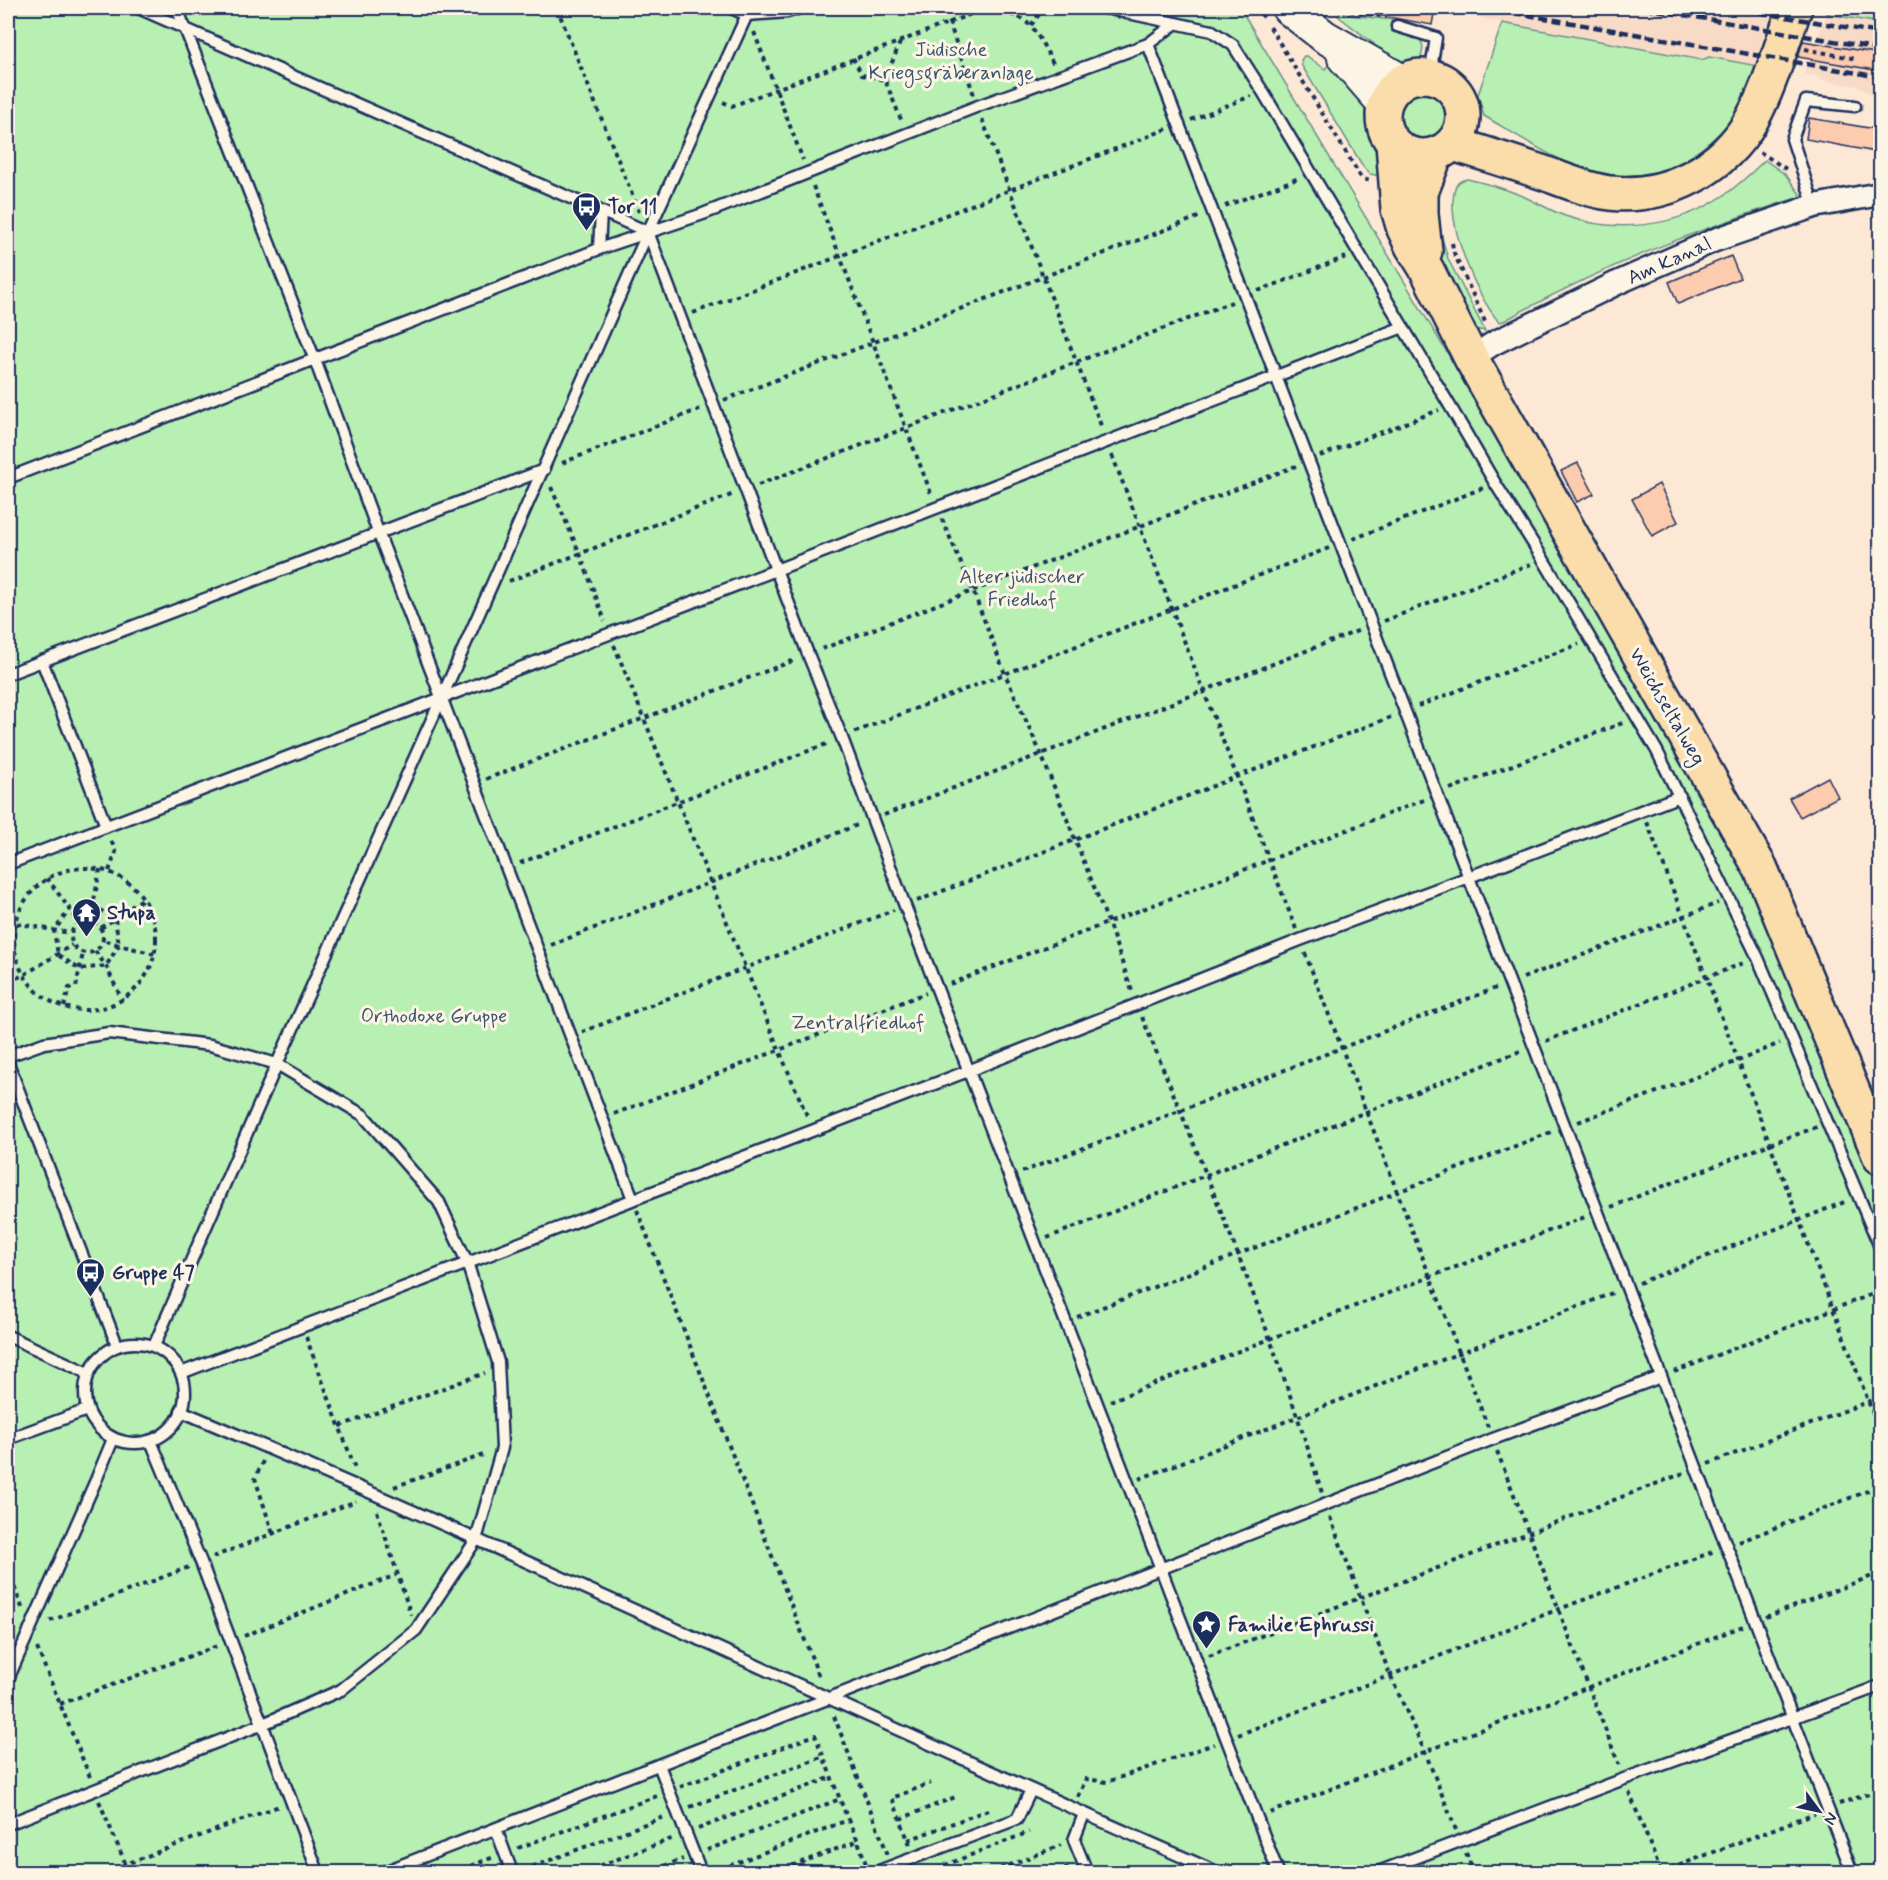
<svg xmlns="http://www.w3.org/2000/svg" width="1888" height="1880" font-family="Mynerve,sans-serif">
<rect width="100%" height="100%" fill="#fce8d4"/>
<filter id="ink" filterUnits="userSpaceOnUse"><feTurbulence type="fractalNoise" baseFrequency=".0167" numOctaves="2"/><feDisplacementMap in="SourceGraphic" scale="12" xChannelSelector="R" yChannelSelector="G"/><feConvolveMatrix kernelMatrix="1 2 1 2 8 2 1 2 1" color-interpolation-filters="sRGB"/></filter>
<g filter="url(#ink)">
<!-- built -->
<g fill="#f8dbc6">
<path d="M1439,8h340l-21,58 -49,-9 -7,3 -200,-37z"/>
<path d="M1827,14l53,9v77l-22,-14 -31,-5 -11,-5 -12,-2z"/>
</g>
<!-- green -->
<g fill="#b8efb2" stroke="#6a8f88" stroke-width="1.5">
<path d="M8,8h1232l418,696 35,76 -1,5 9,18 4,2 5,-3 86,187 84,196v687h-1872z"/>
<path d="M1830,8h50v15l-53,-9z"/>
<path d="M1340,14l54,6 -2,12c16,2 39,3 28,27l-19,6 -30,-17 3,-4 -36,-28z"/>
<path d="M1502,23l200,37 7,-3 49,9c-8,19 -16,41 -29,57 -14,16 -38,36 -58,44 -22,10 -54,11 -77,5 -36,-9 -77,-37 -110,-56l-6,-21z"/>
<path d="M1304,56h3l18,13 4,-5 18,11 25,36 1,18 10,22 4,26 -17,-3 -6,-6 -62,-102 -1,-6z"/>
<circle cx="1423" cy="114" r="31"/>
<path d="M1765,160l21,15 14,19v3c-103,32 -202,71 -296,124l-5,1c-22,-26 -48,-88 -46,-122 1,-11 2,-19 14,-21 18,4 36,9 53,16 15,6 29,15 45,21 53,18 112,11 158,-20 15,-10 28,-23 42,-36z"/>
<path d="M1430,204l8,5 3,25 7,25 37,72 -10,-2 -8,-7 -26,-54z"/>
</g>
<!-- building -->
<g fill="#fdcbad" stroke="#1b2f5e" stroke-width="1.5">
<path d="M1383,8h52l-3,17 -50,-9z"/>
<path d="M1803,41l78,13v17l-83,-14z"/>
<path d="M1809,118l72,12v23l-75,-14z"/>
<path d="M1731,256l9,22 -62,26 -9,-22z"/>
<path d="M1578,463l16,31 -17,8 -16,-31z"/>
<path d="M1659,484l19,38 -26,14 -20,-37z"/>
<path d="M1828,777l10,20 -38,20 -11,-19z"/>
</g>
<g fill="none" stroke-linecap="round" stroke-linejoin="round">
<defs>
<g id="lane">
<path d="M138,8l510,224 160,422 34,84 63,168 373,966"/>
<path d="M177,8l138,352 63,172 255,667"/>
<path d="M731,8l16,7 41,-3 12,-4"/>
<path d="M1105,8l107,23 21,14 30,47 187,314 45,77 48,76 114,192 101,207 122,289"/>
<path d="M1397,26l39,12 -6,37"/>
<path d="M1148,44l704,1828"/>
<path d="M1814,206l-22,-67 14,-38 49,5"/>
<path d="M599,249l2,-37"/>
<path d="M8,478l591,-229 104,-35 275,-108 170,-62 28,-21"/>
<path d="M42,661l64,165"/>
<path d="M8,674l536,-204"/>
<path d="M8,864l768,-294 627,-243"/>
<path d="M8,1056l36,-13 65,-10 101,12 67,19 86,51 76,87 28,60 31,100 4,86 -26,92 -60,90 -75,60 -78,34 -255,100"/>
<path d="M8,1063l109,282"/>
<path d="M8,1336l80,37"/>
<circle cx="135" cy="1393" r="50"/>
<path d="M154,1346l123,-282 165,-367 206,-465 102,-224"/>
<path d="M181,1373l787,-302 332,-131 169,-63 211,-81"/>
<path d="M181,1411c349,147 690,310 1036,461"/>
<path d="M8,1439l79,-29"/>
<path d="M151,1441l50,121 117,310"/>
<path d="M8,1679l88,-199 17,-41"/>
<path d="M659,1765l42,107"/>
<path d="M1084,1814l-10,26 13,32"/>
<path d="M496,1829l16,43"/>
<path d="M384,1872l1109,-433 168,-62"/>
<path d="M876,1872l141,-53 14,-29"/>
<path d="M1378,1872l246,-93 256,-93"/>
</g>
<path id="street" d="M1471,358l23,-15 123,-60 98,-43 99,-34 66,-12"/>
<g id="secondary">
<path d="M1288,8l37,29 77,44"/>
<path d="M1344,58l40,46"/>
</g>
<g id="primary">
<circle cx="1423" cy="116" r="40"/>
<path d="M1393,143l5,66 6,20 8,17 15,24 44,88 290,511 119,288"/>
<path d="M1453,144c30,9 61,19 91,29 22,8 43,17 66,20 57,6 114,-24 142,-74 18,-32 30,-77 43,-111"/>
<path d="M1425,251l-4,-37v-22l15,-38"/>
</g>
</defs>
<!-- lane casing -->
<use href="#lane" stroke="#1b2f5e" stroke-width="15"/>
<!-- street casing -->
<use href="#street" stroke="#1b2f5e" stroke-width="27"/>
<!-- secondary casing -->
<use href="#secondary" stroke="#1b2f5e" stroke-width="36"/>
<!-- primary casing -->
<use href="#primary" stroke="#1b2f5e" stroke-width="38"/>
<!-- path -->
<g stroke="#1b2f5e" stroke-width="4" stroke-dasharray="4.5 4.5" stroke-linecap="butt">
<path d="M557,8l82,204"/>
<path d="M1254,8l11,10"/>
<path d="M1332,8l55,9"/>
<path d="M949,22l25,73"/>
<path d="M1031,25l13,-17"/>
<path d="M1270,27l92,152 10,2"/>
<path d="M754,32l49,128"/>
<path d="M1805,49l52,10"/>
<path d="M853,58l9,17 23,5 17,42"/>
<path d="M885,80l16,-40"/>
<path d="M723,102l9,4 247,-95c51,1 52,12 75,54"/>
<path d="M982,119l120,309"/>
<path d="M1191,120l60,-24"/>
<path d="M1760,152l26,17"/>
<path d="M813,186l119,310"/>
<path d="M1225,206l74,-28"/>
<path d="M1452,243l2,10 32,71"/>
<path d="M1258,291l88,-34"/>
<path d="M693,313l474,-184"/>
<path d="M724,400l477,-184"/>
<path d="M1112,455l184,474"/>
<path d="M1320,456l119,-46"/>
<path d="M562,463l138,-54"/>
<path d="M758,485l474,-183"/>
<path d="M551,487l29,67 25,67"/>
<path d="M942,519l31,72 32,83 36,80 67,168 24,69"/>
<path d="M1353,539l130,-51"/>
<path d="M509,581l225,-87"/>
<path d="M1384,621l147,-57"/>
<path d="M614,645l165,405 29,68"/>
<path d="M822,649l474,-183"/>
<path d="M1418,706l161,-62"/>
<path d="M855,732l474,-184"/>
<path d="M486,779l309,-119"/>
<path d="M1450,789l175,-67"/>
<path d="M884,815l476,-185"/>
<path d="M1647,822l233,610"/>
<path d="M520,863l309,-120"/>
<circle cx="85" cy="939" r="71"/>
<path d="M100,869l-7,37 22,13 4,26 -16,-5"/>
<path d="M109,871l7,-19 -6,-14"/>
<path d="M47,878l32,44"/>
<path d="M917,901l474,-184"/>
<path d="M90,920l3,-14 -23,3 -16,22 4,24 21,14 27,-3 13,-21 36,9"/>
<circle cx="87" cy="937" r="16"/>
<path d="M8,922l62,11"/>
<path d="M101,928l43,-30"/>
<path d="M551,945l309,-121"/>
<path d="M95,951l11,15 16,34"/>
<path d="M1305,953l183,474"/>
<path d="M1523,978l195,-75"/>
<path d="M8,981l16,-6 48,-30"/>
<path d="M950,984l474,-184"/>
<path d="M64,1007l5,-19 7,-1 7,-34"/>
<path d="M1142,1017c64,157 130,313 180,476"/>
<path d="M582,1032l312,-122"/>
<path d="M1546,1041l200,-79"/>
<path d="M614,1114l312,-121"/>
<path d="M1578,1122l160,-61 42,-18"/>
<path d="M1022,1172l474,-184"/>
<path d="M1611,1207l159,-63 47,-17"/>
<path d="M637,1210l183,469"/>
<path d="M1047,1238l476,-188"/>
<path d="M1639,1283l208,-82"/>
<path d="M1077,1317l477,-186"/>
<path d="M306,1337l50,134"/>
<path d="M1674,1372l206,-81"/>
<path d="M1110,1401l475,-184"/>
<path d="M340,1426l145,-53"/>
<path d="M1497,1451l122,314"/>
<path d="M263,1461l-8,17 18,56"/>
<path d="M1708,1464l172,-67"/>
<path d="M1139,1479l476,-187"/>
<path d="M394,1487l92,-33"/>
<path d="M377,1511l34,104"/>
<path d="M1330,1517l60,158 35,77 31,78"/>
<path d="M1739,1542l141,-56"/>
<path d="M213,1557l143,-56"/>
<path d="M8,1570l15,40"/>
<path d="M1766,1617l114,-44"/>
<path d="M50,1621l139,-54"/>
<path d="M244,1636l152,-61"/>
<path d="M37,1648l53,129"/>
<path d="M1209,1656l475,-183"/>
<path d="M60,1704l160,-59"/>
<path d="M834,1716l54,139"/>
<path d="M1238,1735l321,-126 156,-58"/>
<path d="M680,1787l135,-52 33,85"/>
<path d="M1629,1792l32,80"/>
<path d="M1078,1797l8,-18 21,3 107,-38"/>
<path d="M99,1801l30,71"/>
<path d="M1839,1804l41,-14"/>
<path d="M690,1807l134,-51"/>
<path d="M1270,1813l473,-187"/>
<path d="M900,1819l58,-23"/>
<path d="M698,1829l134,-52"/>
<path d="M908,1840l80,-30"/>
<path d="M910,1845l-18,-47 39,-15"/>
<path d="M518,1848l139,-52"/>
<path d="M707,1850l133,-51"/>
<path d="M1466,1853l8,19"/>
<path d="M524,1870l142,-54"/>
<path d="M105,1872l174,-66"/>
<path d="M454,1872l40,-15"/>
<path d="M583,1872l91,-34"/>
<path d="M647,1872l36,-13"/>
<path d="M713,1872l135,-52 10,21"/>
<path d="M775,1872l83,-31 8,23"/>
<path d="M928,1872l101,-40"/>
<path d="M992,1872l69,-27"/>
<path d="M1056,1872l13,-5"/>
<path d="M1662,1872l153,-59"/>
<path d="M1874,1872l6,-2"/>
</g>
<!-- lane -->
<use href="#lane" stroke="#fcf5e5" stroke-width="10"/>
<!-- street -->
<use href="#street" stroke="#fcf5e5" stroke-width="22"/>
<!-- secondary -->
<use href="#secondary" stroke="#fcf5e5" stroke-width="32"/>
<!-- primary -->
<use href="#primary" stroke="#faddab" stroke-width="33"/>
<!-- rail -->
<g stroke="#1b2f5e" stroke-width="4.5" stroke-dasharray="9 4.5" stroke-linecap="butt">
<path d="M1487,8l393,69"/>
<path d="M1644,8l236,41"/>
<path d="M1733,8l147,25"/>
</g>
</g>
</g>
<!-- icons -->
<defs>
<symbol id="bus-pin" viewBox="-11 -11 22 30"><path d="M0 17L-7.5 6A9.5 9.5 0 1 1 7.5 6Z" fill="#1b2f5e" stroke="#fcf5e5"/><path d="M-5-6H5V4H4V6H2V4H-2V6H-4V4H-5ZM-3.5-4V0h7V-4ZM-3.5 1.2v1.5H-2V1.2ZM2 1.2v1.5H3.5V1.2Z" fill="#fff"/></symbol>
<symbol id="temple-pin" viewBox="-11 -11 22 30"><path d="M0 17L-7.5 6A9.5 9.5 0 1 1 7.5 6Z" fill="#1b2f5e" stroke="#fcf5e5"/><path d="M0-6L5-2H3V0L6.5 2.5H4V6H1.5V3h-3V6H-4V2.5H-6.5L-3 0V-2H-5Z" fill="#fff"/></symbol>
<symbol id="sight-pin" viewBox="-11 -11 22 30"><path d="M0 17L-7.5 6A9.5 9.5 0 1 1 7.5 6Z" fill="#1b2f5e" stroke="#fcf5e5"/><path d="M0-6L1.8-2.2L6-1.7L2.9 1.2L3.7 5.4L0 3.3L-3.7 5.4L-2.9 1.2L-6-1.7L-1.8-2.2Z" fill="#fff"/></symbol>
</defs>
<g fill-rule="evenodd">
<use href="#bus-pin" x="570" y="190" width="33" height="45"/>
<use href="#temple-pin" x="70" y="896" width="33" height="45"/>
<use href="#bus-pin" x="74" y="1256" width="33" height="45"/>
<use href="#sight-pin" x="1190" y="1608" width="33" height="45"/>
</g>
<g text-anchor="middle" stroke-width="6" stroke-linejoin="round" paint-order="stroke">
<!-- park labels -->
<g font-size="20" fill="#3a556f" stroke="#fcf5e5">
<text x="951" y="56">Jüdische<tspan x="951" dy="23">Kriegsgräberanlage</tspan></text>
<text x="1022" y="583">Alter jüdischer<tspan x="1022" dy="23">Friedhof</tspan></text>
<text x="434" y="1022">Orthodoxe Gruppe</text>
<text x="858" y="1029">Zentralfriedhof</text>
</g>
<!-- poi labels -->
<g font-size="20" font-weight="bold" fill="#1b2f5e" stroke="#fcf5e5" text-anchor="start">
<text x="608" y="213">Tor 11</text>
<text x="107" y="919">Stupa</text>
<text x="112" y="1279">Gruppe 47</text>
<text x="1228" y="1631">Familie Ephrussi</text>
</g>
<!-- street labels -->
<g font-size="20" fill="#1b2f5e" stroke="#fcf5e5">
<text transform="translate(1669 260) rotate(-24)" y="7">Am Kanal</text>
<text transform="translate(1668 706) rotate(60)" y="7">Weichseltalweg</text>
</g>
</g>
<!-- margin -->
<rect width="1888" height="1880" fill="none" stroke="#fcf5e5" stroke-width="30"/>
<rect x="15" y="15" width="1858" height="1850" fill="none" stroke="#1b2f5e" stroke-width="2" filter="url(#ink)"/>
<!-- north arrow -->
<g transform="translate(1819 1811) rotate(123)" stroke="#fcf5e5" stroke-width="4.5" paint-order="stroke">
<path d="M0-4.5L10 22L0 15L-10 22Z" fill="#1b2f5e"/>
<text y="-9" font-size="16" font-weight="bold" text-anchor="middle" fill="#1b2f5e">N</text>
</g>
</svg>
